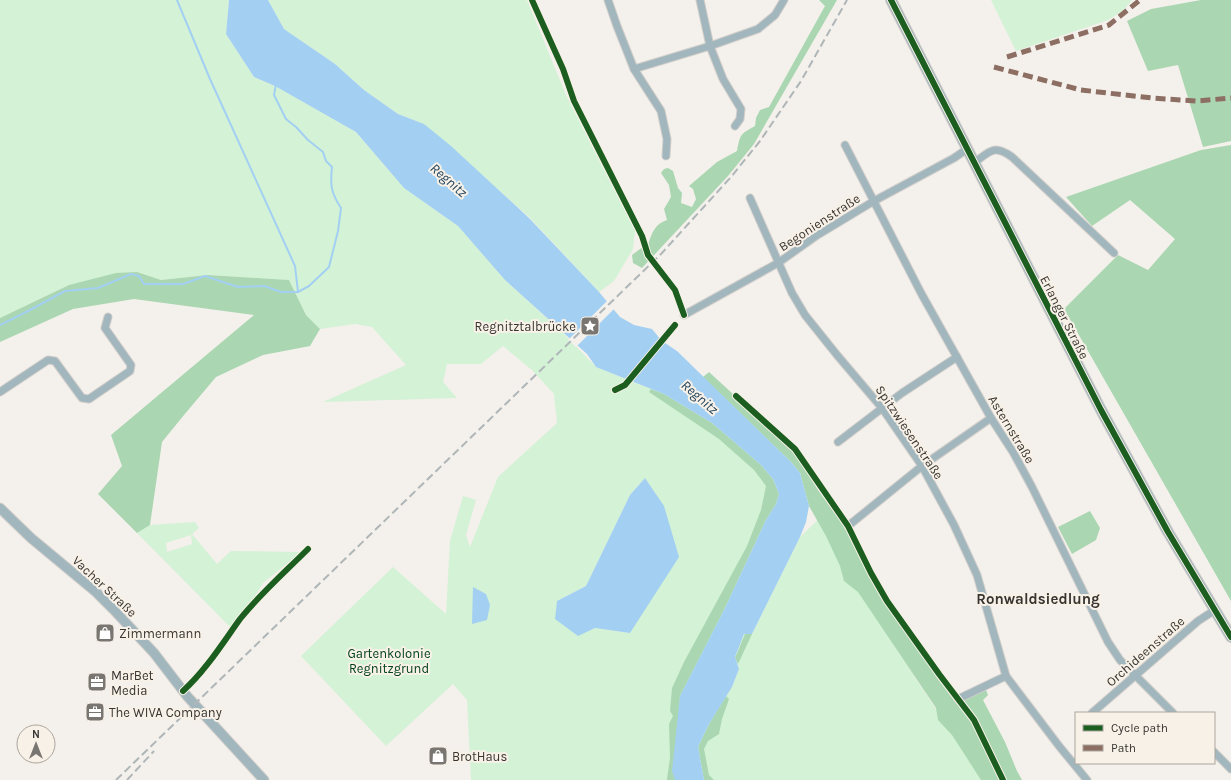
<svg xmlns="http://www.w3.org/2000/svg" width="1231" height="780" font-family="Karla,sans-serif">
<rect width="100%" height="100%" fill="#f4f0eb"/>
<!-- green -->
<g fill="#d3f2d6" fill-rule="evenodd">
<path d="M0,0h229l-3,34 28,43 21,9 81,46 48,56 54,38 47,54 59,54 32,33 68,27 48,29 49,42 18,29 -3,10 -10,16 -41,88 -50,172h-204l-4,-80 -14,-16 -67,62 -85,-90 92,-89 53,47 4,-73 13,-45 13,4 -10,35 4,12 28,-70 59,-54 -3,-29 -22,-24 -29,-24 -22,18h-34l-4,18 14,16 -134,4 83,-37 -34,-38 -17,-3 -35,5 -14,-14 -17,-35 -81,-5 -47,5 -24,-8 -68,13 -69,33zM645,478l-15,155 -35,-5 -17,7 -21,-34 29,-15 44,-91z"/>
<path d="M268,0h259l39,95 69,136 -2,18 -19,32 -15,11 -70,-75 -105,-93 -26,-10 -34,-24 -29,-26 -51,-35z"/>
<path d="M991,0h141l-8,10 -16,10 -92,31z"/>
<path d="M822,516l66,120 94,144h-278l-6,-33 11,-23 23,-37 7,-18 -4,-12 9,-23h8l48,-97z"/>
<path d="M195,522l4,6 -7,6 25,30 14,-13 70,1 -38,31 -29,48 -97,-98 13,-8zM191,535l1,9 -25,8 -1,-9z"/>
</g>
<!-- forest -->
<g fill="#aad7b2">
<path d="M819,0h18l-83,144 -26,32 -86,92 -9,-5 -1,-8 8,-6 8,-4c4,-13 7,-21 19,-25l-3,-11 7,-12 -2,-12 -8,-12 3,-4 4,-1 5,3 5,17 4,5 -1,10 11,4 4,-8 -3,-10 -4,-3 28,-24 20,-11c3,-16 3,-17 18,-25l1,-8 4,-8 9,-3 56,-101z"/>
<path d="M1201,0h30v141l-28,6 -25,-82 -30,6 -21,-50 24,-12z"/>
<path d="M1231,145v456l-167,-292 54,-54 30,15 27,-31 -45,-39 -38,26 -26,-29 135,-47z"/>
<path d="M137,272l24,8 47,-5 81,5 17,35 14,14 -10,17 -47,9 -47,22 -32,38 -22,27 -12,83 -13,8 -39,-39 24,-28 -11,-31 143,-120 -120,-16 -61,10 -73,33v-24l69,-33 47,-12z"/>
<path d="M709,372l85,78 24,40 27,37 41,74 72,100 27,-14 3,8 -5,5 22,42 12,29 5,9h-41l-29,-45 -14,-15 -2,-12 -78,-116 -14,-11 -4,-15 -14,-30 -17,-30 -9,-33 -9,-11 -88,-85z"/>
<path d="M651,389l13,5 48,29 49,42 12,14 6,15 -3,10 -10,16 -41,88 -45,88 -5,84h-8v-1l3,-21 -1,-34 4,-8 -3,-5 2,-23 12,-26 63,-116 14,-36 5,-24 -12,-16 -35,-31 -70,-47z"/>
<path d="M1090,511l10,17 -4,12 -24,14 -14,-27z"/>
<path d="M745,634h7l-14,30 -3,-6z"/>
<path d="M726,696l3,3 -7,20 -3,15 -11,7 -4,8 5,26 5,5h-10l-6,-33 11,-23z"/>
</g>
<!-- water -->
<g fill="#a3d0f2">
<path d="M229,0h39l16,29 51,35 29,26 34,24 26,10 27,22 78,72 70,74 21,25 14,8 18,4 10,12 15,10 114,111 9,11 9,33 -3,16 -6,15 -48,97h-8l-9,23 4,12 -7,18 -23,37 -11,23 6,33h-29l-3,-9 8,-75 45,-88 41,-88 10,-16 3,-10 -6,-15 -12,-14 -49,-42 -48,-29 -68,-27 -9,-13 -82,-74 -47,-54 -54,-38 -48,-56 -81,-46 -21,-9 -28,-43z"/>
<path d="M645,478l19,28 15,51 -49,76 -35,-5 -17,8 -23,-17 2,-18 29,-15 44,-91z"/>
<path d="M473,587l13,7 4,11 -3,15 -15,4z"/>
</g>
<!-- pier -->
<path fill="#f4f0eb" d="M608,300l7,8 -39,39 -8,-7z"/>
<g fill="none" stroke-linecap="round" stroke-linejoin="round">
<!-- stream -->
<g stroke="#a3d0f2" stroke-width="2">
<path d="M177,0l33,79 85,187 3,26"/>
<path d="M0,325l30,-15 35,-19 33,-3 33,-14 8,2 5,8h39l22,-8 33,11 26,-1 17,6h17l11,-6 20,-19 9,-36 3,-23c-10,-15 -11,-23 -9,-41l-6,-6 -3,-9 -15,-12 -12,-13 -10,-8 -12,-24 2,-11"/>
</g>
<defs>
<g id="minor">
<path d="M608,0l9,26 17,43 27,42 6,28 -1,17"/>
<path d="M700,0l10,46 13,33 18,30 -1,10 -5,7"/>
<path d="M634,69l76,-23 48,-17 17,-14 9,-15"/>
<path d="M845,145l76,148 70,125 22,34 19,35 76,155 12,18 53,53"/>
<path d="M974,163c16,-12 20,-19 38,-6l102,96"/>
<path d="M750,198l42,95 13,22 32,40 45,53 40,58 32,59 23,50 29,101 53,70 28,34"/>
<path d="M684,315l94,-52 38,-27 58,-35 80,-43 13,-9"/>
<path d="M0,392l48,-32 7,1 27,37 7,1 41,-28 1,-6 -26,-37 3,-11"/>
<path d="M838,442l64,-49 55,-36"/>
<path d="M848,526l74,-60 69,-48"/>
<path d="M958,699l48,-23"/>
<path d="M1092,713l106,-92 17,-11"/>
<path d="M1214,752l17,17"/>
</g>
<path id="tertiary" d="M0,508l31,30 65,54 17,17 41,44 33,43 77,84"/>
<path id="secondary" d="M891,0l210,410 67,122 63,105"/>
</defs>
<!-- minor casing -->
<use href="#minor" stroke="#d1ceca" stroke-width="9"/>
<!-- tertiary casing -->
<use href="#tertiary" stroke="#d1ceca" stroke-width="11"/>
<!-- secondary casing -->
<use href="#secondary" stroke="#d1ceca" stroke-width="12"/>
<!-- minor -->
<use href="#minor" stroke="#a2b6be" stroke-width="7"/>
<!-- tertiary -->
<use href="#tertiary" stroke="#a2b6be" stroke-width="9"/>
<!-- secondary -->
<use href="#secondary" stroke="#a0b4bb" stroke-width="10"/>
<!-- rail -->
<g stroke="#afb6b8" stroke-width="2" stroke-dasharray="8 4" stroke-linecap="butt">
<path d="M116,780l545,-526 70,-77 29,-36 41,-60 46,-81"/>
<path d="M127,780l27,-29"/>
</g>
<!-- quiet -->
<g stroke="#8d6e63" stroke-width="5" stroke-dasharray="10 5" stroke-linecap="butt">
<path d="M1007,57l102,-32 31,-25"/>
<path d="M994,67l87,23 71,8 45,3 34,-3"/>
</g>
<defs>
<g id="cycleway">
<path d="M532,0l31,69 11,32 68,135 6,19 27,35 9,25"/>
<path d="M891,0l210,410 67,122 63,105"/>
<path d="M615,390l10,-5 50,-60"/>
<path d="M736,396l59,53 53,77 23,47 16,28 52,73 35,46 29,60"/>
<path d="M183,691c23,-21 39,-47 57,-72 20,-25 45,-47 68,-70"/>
</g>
</defs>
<!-- cycleway casing -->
<use href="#cycleway" stroke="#f8f1e7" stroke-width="8"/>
<!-- cycleway -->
<use href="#cycleway" stroke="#1b5e20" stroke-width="6"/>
</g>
<!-- icons -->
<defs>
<symbol id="sight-square" viewBox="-11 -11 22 22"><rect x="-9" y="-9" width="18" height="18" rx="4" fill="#797672" stroke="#f8f1e7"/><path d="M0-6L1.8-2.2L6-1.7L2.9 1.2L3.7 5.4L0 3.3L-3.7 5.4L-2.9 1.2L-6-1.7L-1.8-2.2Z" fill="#fff"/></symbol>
<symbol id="shop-square" viewBox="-11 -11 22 22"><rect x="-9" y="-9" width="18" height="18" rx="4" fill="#797672" stroke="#f8f1e7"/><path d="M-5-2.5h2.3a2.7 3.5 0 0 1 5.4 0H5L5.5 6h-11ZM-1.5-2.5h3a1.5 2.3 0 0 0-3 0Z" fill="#fff"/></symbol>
<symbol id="office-square" viewBox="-11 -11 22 22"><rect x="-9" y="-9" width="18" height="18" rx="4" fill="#797672" stroke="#f8f1e7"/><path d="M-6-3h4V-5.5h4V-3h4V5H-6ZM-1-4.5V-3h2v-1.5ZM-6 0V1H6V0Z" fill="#fff"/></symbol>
</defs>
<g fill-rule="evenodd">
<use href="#sight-square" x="579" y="315" width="22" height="22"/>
<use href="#shop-square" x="94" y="622" width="22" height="22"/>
<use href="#office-square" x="86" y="671" width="22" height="22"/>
<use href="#office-square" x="84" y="701" width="22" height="22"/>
<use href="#shop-square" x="427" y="745" width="22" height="22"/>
</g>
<g text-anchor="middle" stroke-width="4" stroke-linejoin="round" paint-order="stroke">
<!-- street labels -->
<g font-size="13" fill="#373431" stroke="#f8f1e7">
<text transform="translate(819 222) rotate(-33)" y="5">Begonienstraße</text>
<text transform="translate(1065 317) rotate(63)" y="5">Erlanger Straße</text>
<text transform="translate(1012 429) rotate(59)" y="5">Asternstraße</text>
<text transform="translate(910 432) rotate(56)" y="5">Spitzwiesenstraße</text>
<text transform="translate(105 586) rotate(43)" y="5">Vacher Straße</text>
<text transform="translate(1145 651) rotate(-41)" y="5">Orchideenstraße</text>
</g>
<!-- poi labels -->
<g font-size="13" fill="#373431" stroke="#f8f1e7" text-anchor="start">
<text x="576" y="331" text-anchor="end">Regnitztalbrücke</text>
<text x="119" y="638">Zimmermann</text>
<text x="111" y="680">MarBet<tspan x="111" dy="15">Media</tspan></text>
<text x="109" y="717">The WIVA Company</text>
<text x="452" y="761">BrotHaus</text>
</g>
<!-- park labels -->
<g font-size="13" fill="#00421a" stroke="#f8f1e7">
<text x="389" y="658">Gartenkolonie<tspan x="389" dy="15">Regnitzgrund</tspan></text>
</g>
<!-- water labels -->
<g font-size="14" font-style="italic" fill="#1d415b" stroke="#f8f1e7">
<text transform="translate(449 180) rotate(41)" y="5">Regnitz</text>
<text transform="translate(700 397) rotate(41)" y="5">Regnitz</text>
</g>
<!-- quarter labels -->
<g font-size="15" font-weight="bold" fill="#373431" stroke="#f8f1e7">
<text x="1038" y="604">Ronwaldsiedlung</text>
</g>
</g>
<!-- legend -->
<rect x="1075" y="712" width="140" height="52" fill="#f8f1e7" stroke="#aba59e"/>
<rect x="1083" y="725" width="20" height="6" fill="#1b5e20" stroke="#aba59e"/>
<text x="1111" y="732" font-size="12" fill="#373431">Cycle path</text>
<rect x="1083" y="745" width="20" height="6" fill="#8d6e63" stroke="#aba59e"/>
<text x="1111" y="752" font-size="12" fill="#373431">Path</text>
<!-- north arrow -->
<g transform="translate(36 744)"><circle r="19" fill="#f8f1e7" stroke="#aba59e"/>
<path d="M0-3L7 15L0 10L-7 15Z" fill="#797672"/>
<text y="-6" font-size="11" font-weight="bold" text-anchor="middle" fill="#373431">N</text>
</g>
</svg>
